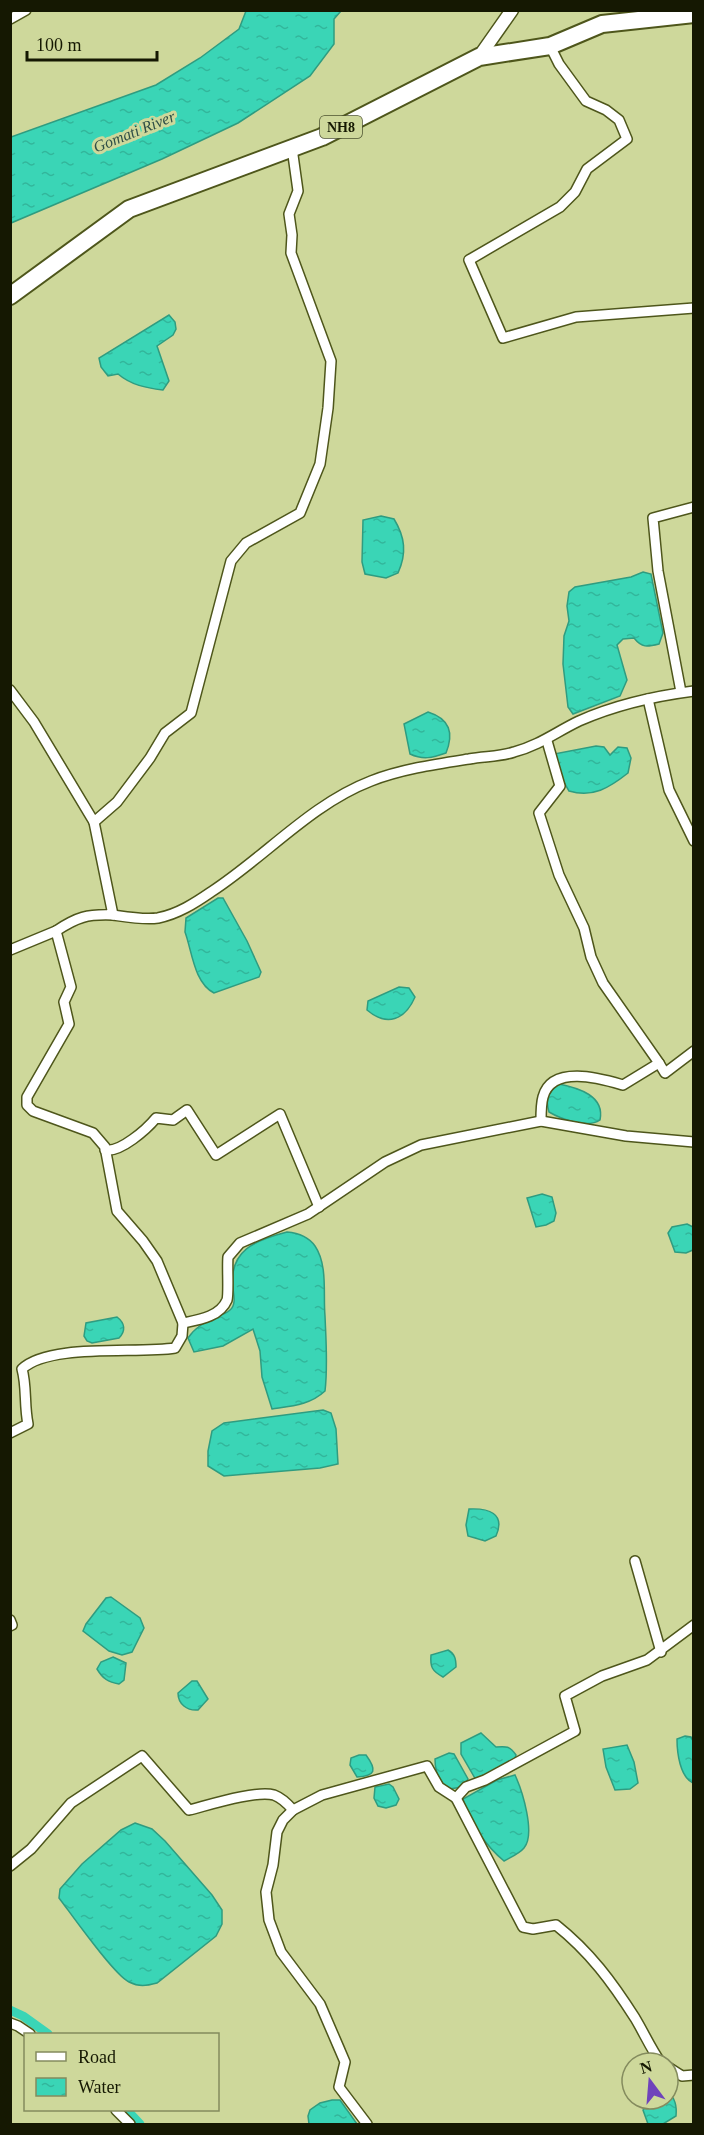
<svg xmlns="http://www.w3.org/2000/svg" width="704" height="2135" font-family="Georgia,serif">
<defs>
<pattern id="water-ripples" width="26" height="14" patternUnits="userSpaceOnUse" patternTransform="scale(1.5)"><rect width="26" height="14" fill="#3ad5b6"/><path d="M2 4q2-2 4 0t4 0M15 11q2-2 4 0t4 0" fill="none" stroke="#32b69b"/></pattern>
</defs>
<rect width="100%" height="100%" fill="#ced89b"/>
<!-- water -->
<g fill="url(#water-ripples)" stroke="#2f9c80" stroke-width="1.5">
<path d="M246,11h95l-7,8v25l-24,32 -72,47 -76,36 -151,64v-86l145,-52 44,-27 39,-29z"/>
<path d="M169,315l6,7 1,7 -3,6 -16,11 12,35 -6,9c-17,-2 -32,-5 -45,-16l-10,2 -7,-9 -2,-9z"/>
<path d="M381,516l13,3c11,18 13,34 4,54l-12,5 -21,-4 -3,-12 1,-42z"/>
<path d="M643,572l8,2 12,59 -4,11c-12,3 -17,4 -25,-6l-11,1 -6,6 10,35 -7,16 -47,18 -5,-7 -5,-43 1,-28 5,-15 -2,-15 2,-14 6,-5 56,-10z"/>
<path d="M428,712c22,7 26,21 18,41 -14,5 -23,7 -36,1l-6,-30z"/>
<path d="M596,746l8,1 6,8 8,-8 9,1 4,10 -3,15c-19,15 -35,25 -59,18l-9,-16 -6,-21z"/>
<path d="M218,898h5l24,43 14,31 -2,5 -45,16c-20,-10 -22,-42 -29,-61l1,-14z"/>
<path d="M399,987l10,1 6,9c-10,23 -28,30 -48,13l1,-9z"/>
<path d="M559,1084c20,4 46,12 41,36 -13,9 -39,-1 -51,-8 -4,-13 -1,-20 10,-28z"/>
<path d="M542,1194l10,3 4,16 -2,8 -8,4 -10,2 -9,-29z"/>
<path d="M687,1224l6,3v23l-7,3 -11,-1 -7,-19 4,-6z"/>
<path d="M287,1232c11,1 21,4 28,14 13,19 8,48 10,70 1,25 3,50 0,75 -15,14 -33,15 -53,18l-10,-32 -2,-26 -7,-22 -30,17 -29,6 -6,-14c7,-11 18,-16 29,-22 4,-1 10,-3 13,-6 6,-5 4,-14 3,-21 -5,-39 23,-49 54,-57z"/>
<path d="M117,1317c8,6 9,14 2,21l-27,5 -5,-2 -3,-5 2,-13z"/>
<path d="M323,1410l8,3 5,16 2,35 -18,4 -96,8 -16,-10v-15l4,-20 12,-8z"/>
<path d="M469,1509c19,-1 37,4 27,27l-11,5 -17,-5 -2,-11z"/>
<path d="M111,1597l29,21 4,10 -12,24 -10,3 -13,-4 -26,-20 3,-7 20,-26z"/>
<path d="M448,1650c7,4 8,9 8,17l-13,10c-11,-6 -13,-10 -12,-22z"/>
<path d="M113,1657l13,6 -2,17 -5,4c-11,-2 -16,-5 -22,-15l4,-7z"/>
<path d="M192,1681h5l11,18 -10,11c-11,1 -20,-6 -20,-17z"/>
<path d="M481,1733l15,14c10,-1 14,-1 20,8l-2,6 -38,19 -15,-26v-11z"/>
<path d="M685,1736l6,1 2,4v42c-13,-6 -16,-30 -16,-44z"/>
<path d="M627,1745l7,17 4,21 -8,6 -15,1 -9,-23 -3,-18z"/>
<path d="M449,1753l5,1 14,25c-4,8 -10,9 -19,10 -10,-7 -14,-17 -14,-30z"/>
<path d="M359,1755h7c11,15 10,21 -9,22l-7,-12 1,-7z"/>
<path d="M515,1775c7,15 21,59 9,73 -5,6 -13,9 -20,13 -18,-15 -35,-39 -41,-62l34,-19z"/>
<path d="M389,1784l4,3 6,12 -3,6 -10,3 -8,-2 -4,-8 1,-11z"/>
<path d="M135,1823l17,6 13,12 47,54 10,15v14l-6,12 -59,47c-11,3 -18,4 -28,-1 -15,-7 -57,-67 -70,-84l1,-9 22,-25 39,-34z"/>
<path d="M668,2091c7,8 9,14 8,25l-13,8h-15l-5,-14 8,-11h17z"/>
<path d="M332,2100h8l17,24h-48l-1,-8 2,-6 10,-7z"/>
</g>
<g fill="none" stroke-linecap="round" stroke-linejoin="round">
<!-- canal -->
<g stroke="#3ad5b6" stroke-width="9">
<path d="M10,2010l13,6 25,18"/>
<path d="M127,2110l13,14"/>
</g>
<defs>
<g id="street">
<path d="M10,19l16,-9"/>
<path d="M550,46l9,18 27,37 20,9 13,10 8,19 -40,30 -12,23 -15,15 -91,53 34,78 73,-21 118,-9"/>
<path d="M292,148l6,43 -9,23 3,21 -1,18 40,108 -3,47 -8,56 -20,49 -54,30 -15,18 -40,152 -26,20 -15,25 -33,44 -23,20 19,93c-26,-1 -36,2 -57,16l15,56 -7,15 5,22 -42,73v8l6,6 60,22 12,14 12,64 26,30 14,20 26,62c15,-3 37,-6 44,-23 2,-6 0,-34 1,-43l12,-14 68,-29 77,-52 36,-17 120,-24 85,15 68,6"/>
<path d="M10,690l24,32 60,100"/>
<path d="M681,692l-23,-121 -5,-53 41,-11"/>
<path d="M648,699l21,91 25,51"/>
<path d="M113,915c14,2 31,5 45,3 20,-4 37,-15 53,-26 54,-35 100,-88 160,-111 31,-12 66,-17 98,-22 15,-3 31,-2 45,-7 26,-7 42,-20 65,-31 36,-16 76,-25 115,-30"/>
<path d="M10,950l46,-19"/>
<path d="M659,1063l6,10 29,-22"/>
<path d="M541,1121c0,-8 0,-17 2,-24 9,-33 59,-18 80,-12l36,-22 -56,-80 -12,-26 -7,-29 -25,-53 -20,-62 21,-27 -13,-45"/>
<path d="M105,1150c15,3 42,-21 51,-32l17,2 14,-10 29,45 64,-41 39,93"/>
<path d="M10,1433l18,-9c-4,-19 -1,-37 -6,-55 27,-26 115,-15 153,-21l7,-12 1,-13"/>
<path d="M635,1561l26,91"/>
<path d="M10,1620l2,5 -2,1"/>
<path d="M456,1798l67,129 10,2 23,-4c34,27 56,57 79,93 9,15 16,31 26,45"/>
<path d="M293,1810l-10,10 -6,12 -4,33 -7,27 3,28 12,32 39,52 19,44 6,14 -6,25 28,37"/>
<path d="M10,1866l21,-17 40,-46 71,-47 47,54c20,-5 67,-20 85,-15 8,3 13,8 19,15l29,-15 105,-29 12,21 17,11 10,-11 19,-7 90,-49 -10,-35 37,-20 45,-16 47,-35"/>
<path d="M10,2023l8,3 12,8"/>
<path d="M668,2067l14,9 12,-1"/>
<path d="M116,2110l14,14"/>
</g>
<path id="secondary" d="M479,57l33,-47"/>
<path id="highway" d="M10,296l119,-87 193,-72 157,-80 71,-11 52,-22 92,-10"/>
</defs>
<!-- street casing -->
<use href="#street" stroke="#4e561b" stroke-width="12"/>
<!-- secondary casing -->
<use href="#secondary" stroke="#4e561b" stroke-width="15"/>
<!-- highway casing -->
<use href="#highway" stroke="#4e561b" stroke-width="20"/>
<!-- street -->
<use href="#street" stroke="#fff" stroke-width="9"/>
<!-- secondary -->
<use href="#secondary" stroke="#fff" stroke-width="12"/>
<!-- highway -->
<use href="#highway" stroke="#fff" stroke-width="16"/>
</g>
<g text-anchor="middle" stroke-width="6" stroke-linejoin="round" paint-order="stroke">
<!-- shield labels -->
<rect fill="#ced89b" stroke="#4c5230" stroke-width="1.5" x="320" y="116" width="42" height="22" rx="4.5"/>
<g font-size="14" font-weight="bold" fill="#151802">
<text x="341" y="132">NH8</text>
</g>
<!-- water labels -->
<g font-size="16" font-style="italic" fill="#304f47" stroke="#ced89b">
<text transform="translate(134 131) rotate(-22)" y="6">Gomati River</text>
</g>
</g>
<!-- border -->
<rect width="704" height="2135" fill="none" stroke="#151802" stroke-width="24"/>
<!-- legend -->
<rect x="24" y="2033" width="195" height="78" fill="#ced89b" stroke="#848b5e" stroke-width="1.5"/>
<rect x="36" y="2052" width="30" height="9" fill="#ffffff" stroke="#848b5e" stroke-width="1.5"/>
<text x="78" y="2063" font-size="18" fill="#151802">Road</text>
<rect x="36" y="2078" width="30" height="18" fill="url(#water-ripples)" stroke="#848b5e" stroke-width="1.5"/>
<text x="78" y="2093" font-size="18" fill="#151802">Water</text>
<!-- north arrow -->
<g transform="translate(650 2081) rotate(344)"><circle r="28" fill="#ced89b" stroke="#848b5e" stroke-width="1.5"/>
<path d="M0-4.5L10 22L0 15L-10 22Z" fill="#6f43bb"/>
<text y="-9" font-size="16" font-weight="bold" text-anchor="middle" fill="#151802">N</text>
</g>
<!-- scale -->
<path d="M27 51v9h130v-9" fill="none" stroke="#151802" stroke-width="3"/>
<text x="36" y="51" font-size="18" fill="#151802" stroke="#ced89b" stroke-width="4.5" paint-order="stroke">100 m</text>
</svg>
